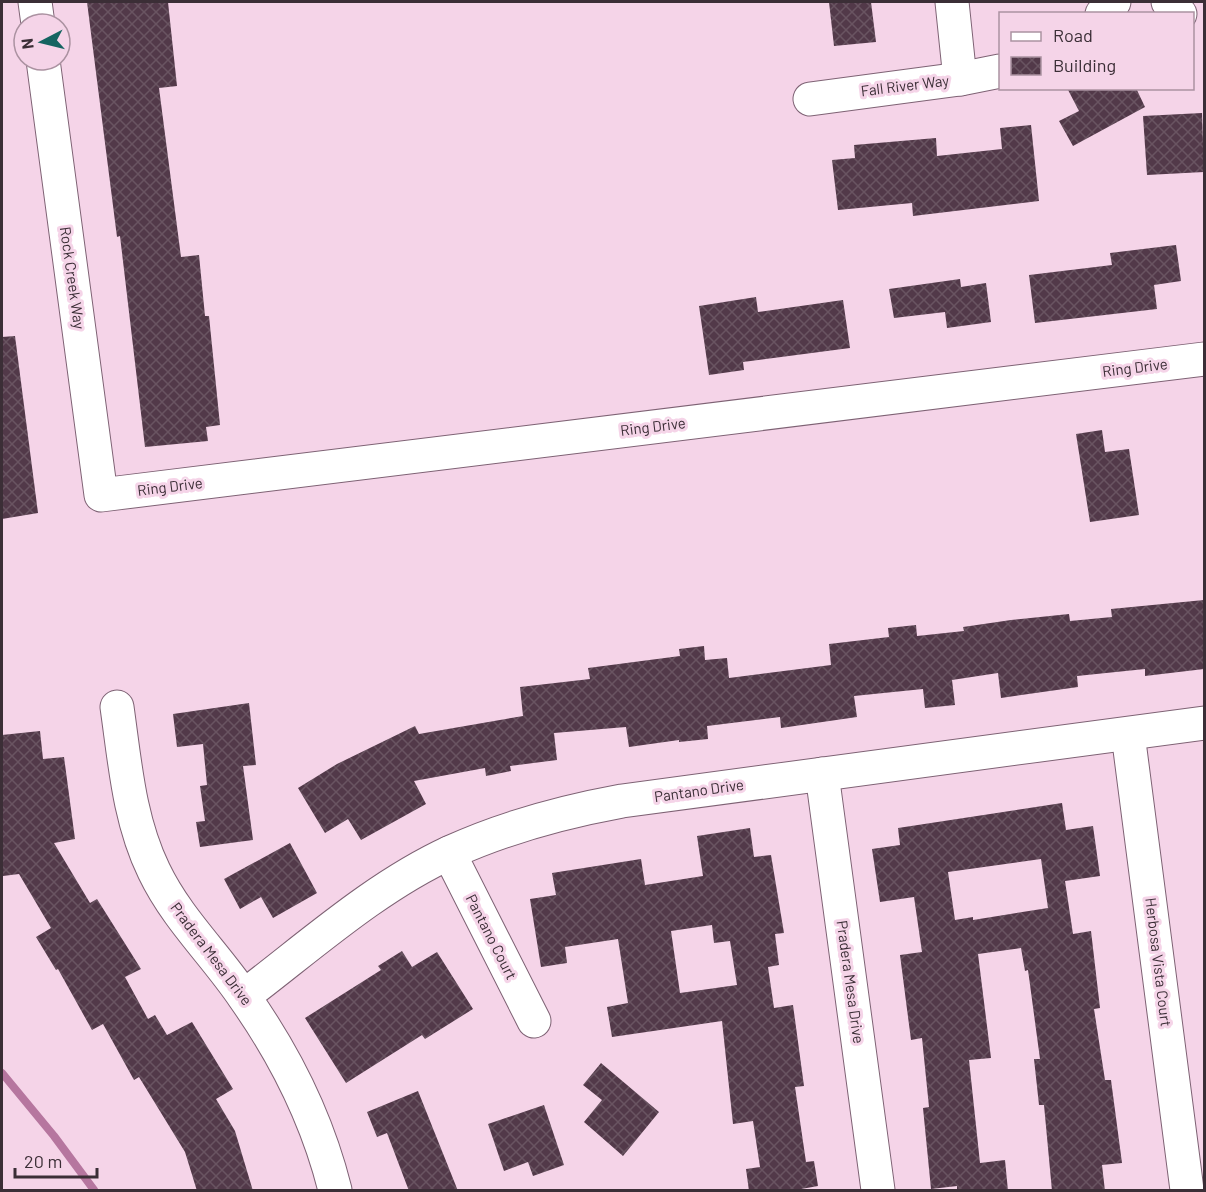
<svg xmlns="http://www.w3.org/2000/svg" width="1206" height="1192" font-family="Barlow,sans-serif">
<defs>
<pattern id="building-cross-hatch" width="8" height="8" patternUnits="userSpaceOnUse" patternTransform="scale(1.5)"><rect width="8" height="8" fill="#523949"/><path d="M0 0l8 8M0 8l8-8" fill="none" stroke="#695461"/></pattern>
</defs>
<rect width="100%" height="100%" fill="#f5d4e8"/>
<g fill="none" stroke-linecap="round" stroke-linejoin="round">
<!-- stream -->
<path stroke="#b6769f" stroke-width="8" d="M2,1073l52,63 40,54"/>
</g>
<!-- building -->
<g fill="url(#building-cross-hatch)" fill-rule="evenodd">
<path d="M87,2h81l9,84 -18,2 22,169 18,-2 6,61h4l11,109 -14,2 2,14 -63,6 -25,-211 -3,1z"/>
<path d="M829,2h42l5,40 -42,4z"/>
<path d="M1067,88h69l9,19 -72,39 -14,-25 20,-10z"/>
<path d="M1202,113l2,59 -57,3 -4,-59z"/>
<path d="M1031,125l8,76 -126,15 -1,-13 -74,7 -6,-50 23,-2 -1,-13 82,-7 1,18 65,-7 -2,-21z"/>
<path d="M1176,245l5,36 -27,4 3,24 -122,14 -6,-48 83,-10 -2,-12z"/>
<path d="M960,279l1,8 25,-4 5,39 -44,6 -2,-16 -51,6 -5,-29z"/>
<path d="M756,297l2,15 85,-12 7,48 -107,14 1,8 -35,5 -10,-69z"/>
<path d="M15,336l23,177 -36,6v-182z"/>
<path d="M1102,430l3,22 24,-3 10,66 -49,7 -14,-88z"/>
<path d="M1204,600v69l-59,7v-7l-68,7 1,11 -77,11 -3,-25 -46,7 3,25 -30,3 -2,-19 -69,7 3,21 -76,11 -1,-11 -73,9 1,13 -29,3v-2l-50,7 -3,-20 -72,6 3,27 -47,6 1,5 -25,5 -1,-8 -71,13 12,23 -65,36 -13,-21 -23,14 -27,-45 39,-24 78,-38 4,8 104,-18 -3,-29 70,-8 -2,-11 92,-12 -1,-7 25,-3 1,14 22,-2 2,20 102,-13 -2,-21 60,-7 -1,-9 28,-3 1,11 47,-5 -1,-4 48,-7 58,-6 1,7 42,-4 -1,-8z"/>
<path d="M249,703l7,62 -13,1 10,74 -53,7 -4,-25 9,-1 -5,-35 7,-1 -4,-41 -26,3 -4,-33z"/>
<path d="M40,731l3,28 21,-2 11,82 -21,4 36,60 7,-4 44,70 -16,8 23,42 7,-4 12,20 25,-13 41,67 -17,10 19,32 18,60h-56l-12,-39 -46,-75 -5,3 -31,-56 -11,6 -34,-61 -2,1 -20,-33 15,-9 -32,-54 -16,2 -1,-141z"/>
<path d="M1062,803l4,27 27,-4 7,50 -35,5 8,53 18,-3 9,77 -6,1 11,71h6l11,83 -20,2 3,26h-53l-8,-86h-5l-5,-46h6l-12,-89 -3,1 -4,-23 -43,6 13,104 -22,2 11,103 25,-3 3,31h-51v-5l-26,3 -8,-81 6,-1 -7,-69 -11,2 -11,-85 22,-3 -8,-55 -34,5 -8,-53 28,-4 -2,-17zM1041,859l7,49 -75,12v-3l-18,3 -7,-48z"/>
<path d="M750,828l4,29 17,-2 13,78 -9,1 4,31 -11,2 6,41 19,-3 11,81 -9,1 11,75 8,-1 4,25 -28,5h-41l-3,-22 14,-2 -7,-46 -20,3 -11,-103 -110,16 -5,-30 21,-4 -10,-64 -53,8 2,16 -26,4 -11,-68 26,-4 -4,-22 89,-14 4,26 58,-9 -6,-40zM712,925l2,18 16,-2 7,44 -57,8 -9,-62z"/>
<path d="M290,843l27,50 -44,25 -12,-21 -21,12 -16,-30z"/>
<path d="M402,951l10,16 25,-15 36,57 -48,30 -3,-4 -76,48 -41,-65 76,-48 -3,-4z"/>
<path d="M601,1063l58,49 -36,44 -39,-34 18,-22 -19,-15z"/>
<path d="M418,1091l40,100h-49l-22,-58 -10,4 -10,-25z"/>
<path d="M544,1105l20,60 -31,11 -5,-14 -24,9 -16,-47z"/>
</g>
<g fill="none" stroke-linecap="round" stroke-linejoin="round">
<defs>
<g id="street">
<path d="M35,2l3,22"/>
<path d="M952,2l8,77"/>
<path d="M1168,2l12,12"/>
<path d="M1102,14l12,-12"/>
<path d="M43,60l58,435 1103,-136"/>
<path d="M810,99l150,-20 40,-8"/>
<path d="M117,707c8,56 12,113 37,164 23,48 61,83 90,126 41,58 74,125 91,193"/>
<path d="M1128,734l59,456"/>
<path d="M822,774l56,416"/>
<path d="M449,853l85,168"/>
<path d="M244,996c66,-50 131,-109 207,-144 55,-25 111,-40 171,-51l582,-78"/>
</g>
</defs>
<!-- street casing -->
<use href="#street" stroke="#7e6274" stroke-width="35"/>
<!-- street -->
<use href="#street" stroke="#fff" stroke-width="33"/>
</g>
<g text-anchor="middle" stroke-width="6" stroke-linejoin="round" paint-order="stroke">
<!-- street labels -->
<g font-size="15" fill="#3b2e36" stroke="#f5d4e8">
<text transform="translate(905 86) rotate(-7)" y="5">Fall River Way</text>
<text transform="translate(72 278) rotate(82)" y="5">Rock Creek Way</text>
<text transform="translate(1135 368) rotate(-7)" y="5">Ring Drive</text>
<text transform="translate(653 427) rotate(-7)" y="5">Ring Drive</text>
<text transform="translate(170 487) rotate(-7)" y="5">Ring Drive</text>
<text transform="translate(699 791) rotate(-8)" y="5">Pantano Drive</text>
<text transform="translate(491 937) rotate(63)" y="5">Pantano Court</text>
<text transform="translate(211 954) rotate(53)" y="5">Pradera Mesa Drive</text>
<text transform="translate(1158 962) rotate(83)" y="5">Herbosa Vista Court</text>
<text transform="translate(850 982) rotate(82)" y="5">Pradera Mesa Drive</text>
</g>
</g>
<!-- border -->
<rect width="1206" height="1192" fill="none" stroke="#3b2e36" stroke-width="6"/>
<!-- legend -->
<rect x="999" y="12" width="195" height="78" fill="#f5d4e8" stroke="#ab92a1" stroke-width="1.5"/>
<rect x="1011" y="32" width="30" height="9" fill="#ffffff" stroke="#ab92a1" stroke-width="1.5"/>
<text x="1053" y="42" font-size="18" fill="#3b2e36">Road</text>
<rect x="1011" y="57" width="30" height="18" fill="url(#building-cross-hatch)" stroke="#ab92a1" stroke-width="1.5"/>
<text x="1053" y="72" font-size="18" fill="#3b2e36">Building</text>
<!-- north arrow -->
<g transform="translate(42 42) rotate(263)"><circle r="28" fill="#f5d4e8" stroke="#ab92a1" stroke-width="1.5"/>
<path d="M0-4.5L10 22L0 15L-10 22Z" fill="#156461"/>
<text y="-9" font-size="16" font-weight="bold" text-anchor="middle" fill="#3b2e36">N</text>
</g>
<!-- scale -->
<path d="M15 1168v9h82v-9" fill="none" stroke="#3b2e36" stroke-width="3"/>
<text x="24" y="1168" font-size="18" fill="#3b2e36" stroke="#f5d4e8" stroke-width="4.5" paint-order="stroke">20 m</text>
</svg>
